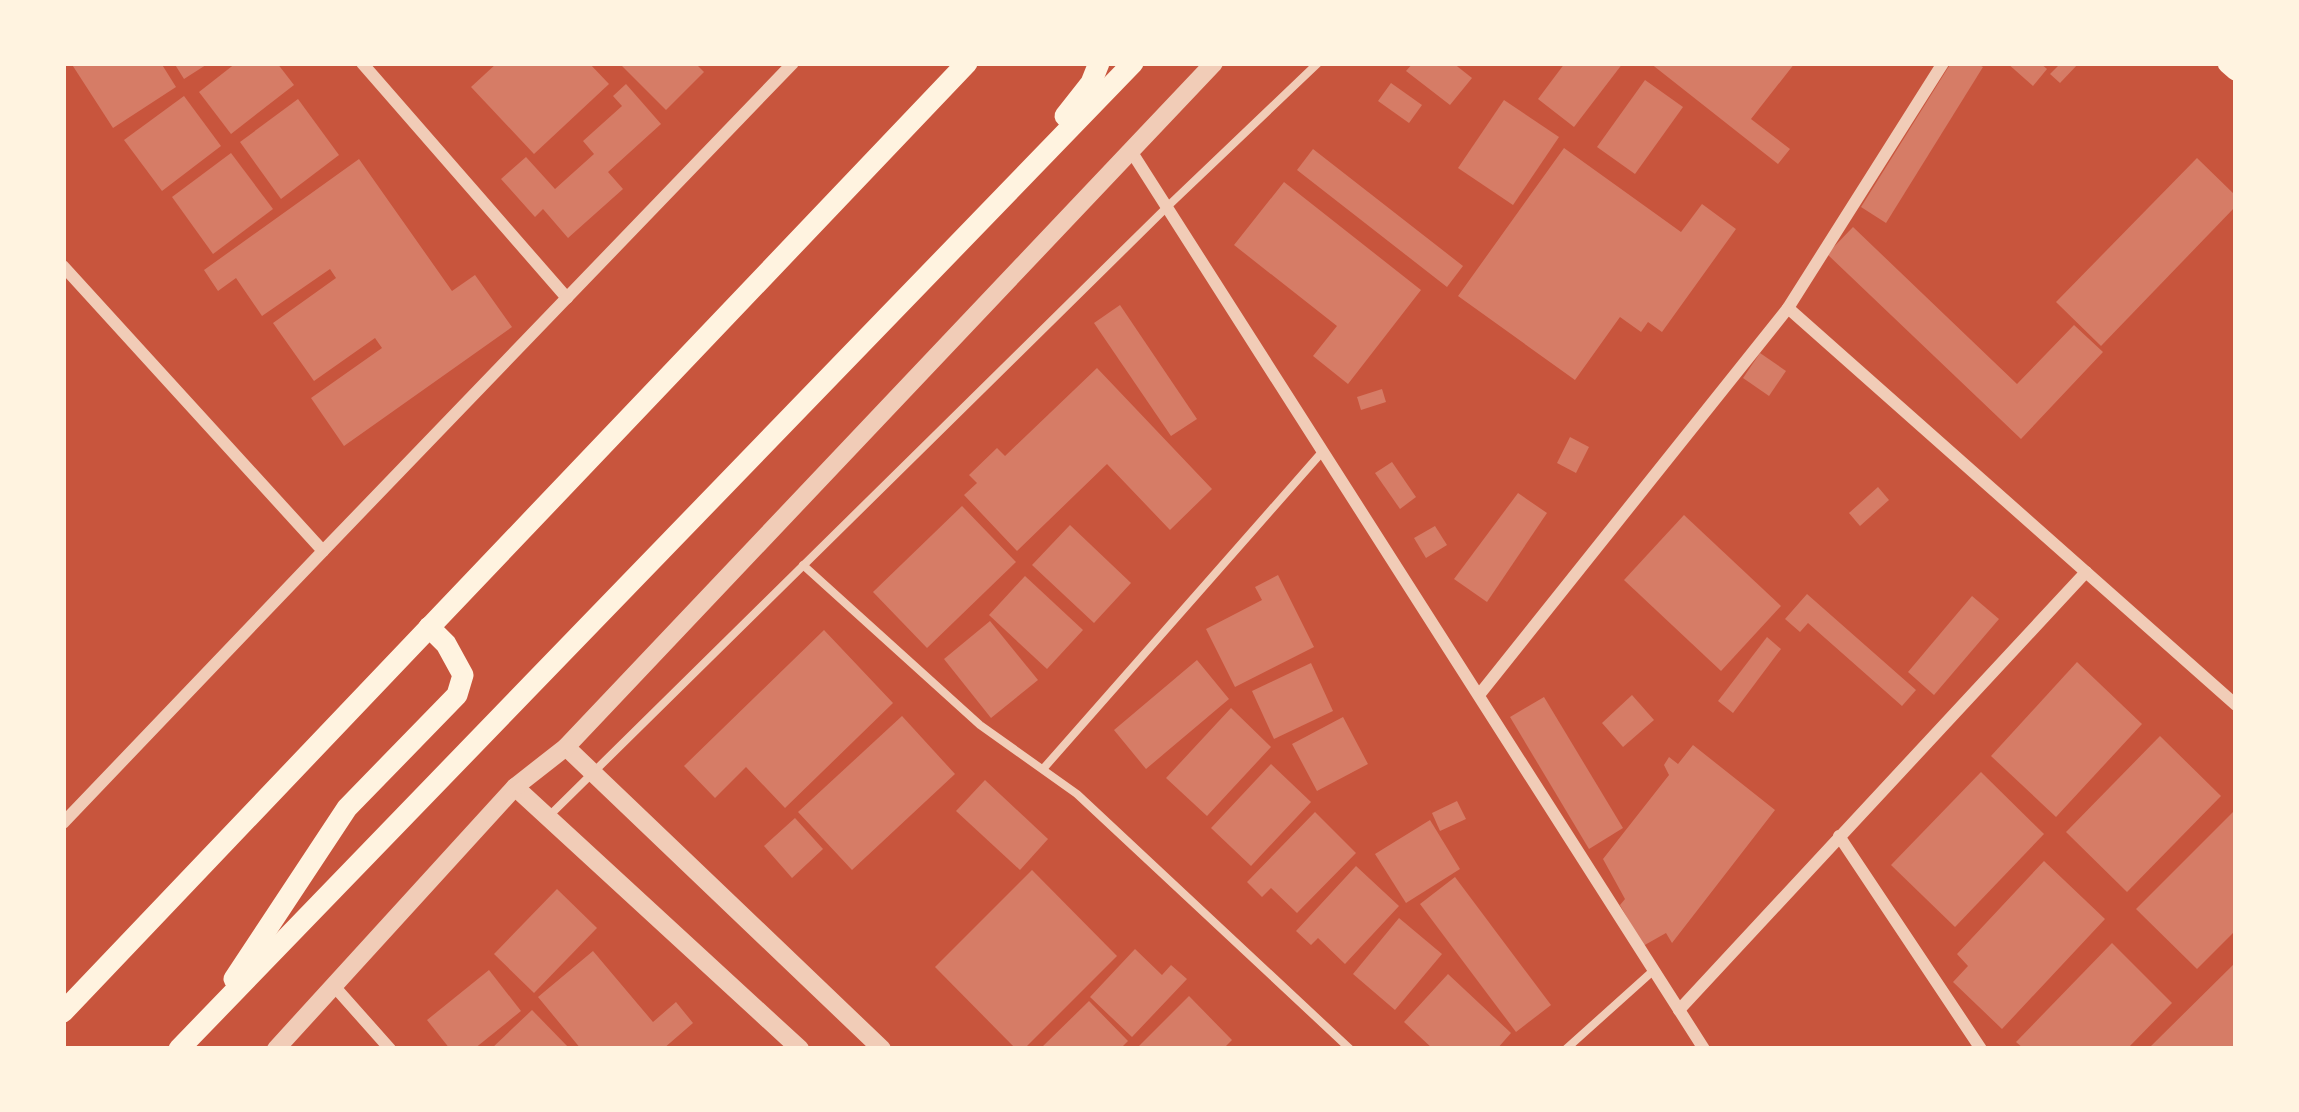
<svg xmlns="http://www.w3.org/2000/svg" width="2299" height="1112" font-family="Roboto,sans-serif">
<rect width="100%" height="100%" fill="#c8553d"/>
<!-- building -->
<g fill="#d67c66">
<path d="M71,63h90l15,24 -63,41z"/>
<path d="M174,63h35l-25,16z"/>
<path d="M236,63h41l17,22 -63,49 -32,-42z"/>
<path d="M497,63h92l20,21 -75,70 -63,-67z"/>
<path d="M619,63h76l9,9 -38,38z"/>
<path d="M1413,63h40l19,15 -22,27 -44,-34z"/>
<path d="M1565,63h58l-49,64 -36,-28z"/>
<path d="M1650,63h145l-44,56 39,30 -12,15z"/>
<path d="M1951,63h25l7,4 -97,156 -25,-16z"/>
<path d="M2007,63h33l7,6 -14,17z"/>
<path d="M2061,63h18l-19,20 -10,-9z"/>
<path d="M1645,80l38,27 -48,67 -38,-27z"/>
<path d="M1391,83l31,22 -13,18 -31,-22z"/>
<path d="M626,84l35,40 -53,48 15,17 -55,49 -25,-29 -8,8 -34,-38 25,-22 29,32 39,-35 -11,-13 39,-35 -9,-10z"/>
<path d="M184,96l37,50 -59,45 -38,-51z"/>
<path d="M298,99l41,56 -58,44 -41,-57z"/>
<path d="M1504,100l55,37 -46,68 -55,-37z"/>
<path d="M1564,148l117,84 21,-28 34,25 -74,103 -14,-10 -7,10 -21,-15 -45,63 -117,-84z"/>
<path d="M1313,149l150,117 -16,21 -150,-117z"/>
<path d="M231,153l42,56 -60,45 -41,-57z"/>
<path d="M2197,158l39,38v10l-135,140 -45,-44z"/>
<path d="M359,159l93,132 23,-16 37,52 -168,119 -33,-48 71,-50 -7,-10 -61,43 -41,-58 63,-45 -6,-9 -68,47 -26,-38 -18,13 -14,-21z"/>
<path d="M1284,182l137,108 -73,94 -35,-28 24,-30 -103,-81z"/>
<path d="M1853,227l164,157 57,-59 29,27 -82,87 -194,-185z"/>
<path d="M1120,305l77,114 -26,17 -77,-113z"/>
<path d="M1760,353l26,18 -17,25 -26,-18z"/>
<path d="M1097,368l115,121 -42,41 -63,-66 -90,87 -53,-56 13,-12 -8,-8 28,-27 8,8z"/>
<path d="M1382,389l4,13 -25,8 -4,-13z"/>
<path d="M1570,437l19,10 -13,26 -19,-10z"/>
<path d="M1392,462l24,35 -16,12 -25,-36z"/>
<path d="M1878,487l11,13 -29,26 -11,-13z"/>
<path d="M1518,493l29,20 -60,89 -33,-23z"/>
<path d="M962,506l54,56 -89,86 -54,-56z"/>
<path d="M1684,515l97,91 -60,65 -97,-91z"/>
<path d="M1070,525l61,58 -37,40 -62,-58z"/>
<path d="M1435,526l12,19 -21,13 -12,-20z"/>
<path d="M1278,575l36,72 -79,40 -29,-58 56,-29 -7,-13z"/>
<path d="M1025,576l58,54 -36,39 -58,-54z"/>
<path d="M1807,594l109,96 -14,16 -94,-83 -8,9 -15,-13z"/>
<path d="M1972,596l27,23 -65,76 -26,-23z"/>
<path d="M990,621l48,59 -47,38 -47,-59z"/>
<path d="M824,630l69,73 -108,105 -39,-41 -31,31 -31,-32z"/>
<path d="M1767,637l14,12 -48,64 -15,-12z"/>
<path d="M1197,660l32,39 -83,70 -32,-39z"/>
<path d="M2077,662l65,62 -86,93 -65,-61z"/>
<path d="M1311,663l22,48 -59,28 -22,-48z"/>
<path d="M1632,695l22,25 -31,27 -21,-24z"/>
<path d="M1544,697l79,131 -34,21 -79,-132z"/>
<path d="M1231,708l40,39 -64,69 -41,-38z"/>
<path d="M902,716l53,58 -103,96 -54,-58z"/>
<path d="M1343,717l25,47 -51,27 -25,-47z"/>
<path d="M2160,736l61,60 -94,96 -61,-60z"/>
<path d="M1693,745l82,65 -103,133 -6,-10 -23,13 -23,-41 5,-6 -22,-40 66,-84 -5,-10 5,-8 9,7z"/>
<path d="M1271,764l40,38 -60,64 -40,-38z"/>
<path d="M1981,772l63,62 -89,93 -64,-62z"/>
<path d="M985,780l63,59 -28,31 -64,-59z"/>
<path d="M1457,801l9,18 -26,12 -8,-18z"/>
<path d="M2236,809v121l-39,39 -61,-60z"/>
<path d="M1315,812l41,41 -59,60 -26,-25 -9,9 -15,-15z"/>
<path d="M795,818l28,31 -31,29 -28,-32z"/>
<path d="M1430,820l30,49 -54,34 -31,-49z"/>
<path d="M2044,861l61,58 -103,110 -49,-47 15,-16 -11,-12z"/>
<path d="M1356,866l43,40 -54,58 -27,-26 -7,7 -15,-14z"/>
<path d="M1032,870l85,86 -93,93h-8l-81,-82z"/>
<path d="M1455,877l96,128 -35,27 -96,-128z"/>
<path d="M557,889l40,39 -63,65 -40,-39z"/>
<path d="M1399,918l43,36 -47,56 -42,-36z"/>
<path d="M2112,943l60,60 -45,46h-103l-8,-7z"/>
<path d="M1135,949l27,26 9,-10 16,14 -55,58 -42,-40z"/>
<path d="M593,951l60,71 23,-20 17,21 -30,26h-82l-43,-52z"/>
<path d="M2236,962v87h-88z"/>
<path d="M489,970l32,41 -47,38h-24l-23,-29z"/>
<path d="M1448,974l63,59 -14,16h-64l-29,-27z"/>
<path d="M1189,996l43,44 -9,9h-87z"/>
<path d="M1089,1001l39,40 -8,8h-80z"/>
<path d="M532,1010l38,39h-79z"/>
</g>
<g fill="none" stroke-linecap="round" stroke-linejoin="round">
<!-- service -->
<g stroke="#f1ccb7" stroke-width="8">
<path d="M803,565l177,160 97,69 273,255"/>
<path d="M1043,769l280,-318"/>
<path d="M549,816l618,-609 151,-144"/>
<path d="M1566,1049l88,-79"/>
</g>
<!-- minor -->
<g stroke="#f1ccb7" stroke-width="12">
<path d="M362,63l205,235"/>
<path d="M1131,151l573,898"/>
<path d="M63,266l260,285 -260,272"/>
<path d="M1788,308l448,397"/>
<path d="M323,551l470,-488"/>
<path d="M1479,695l309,-387 155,-245"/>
<path d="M1839,836l142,213"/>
<path d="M334,986l56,63"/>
<path d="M1679,1010l407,-438"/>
</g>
<!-- tertiary -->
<g stroke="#f1ccb7" stroke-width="18">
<path d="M566,747l316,302"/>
<path d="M515,787l285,262"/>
<path d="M276,1049l239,-262 51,-40 648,-684"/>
</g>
<!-- primary -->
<g stroke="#fff3e0" stroke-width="21">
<path d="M2228,63l8,7"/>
<path d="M1065,116l26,-33 8,-20"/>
<path d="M234,979l113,-171 110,-113 6,-20 -17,-31 -17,-17"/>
<path d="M63,1012l904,-949"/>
<path d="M179,1049l954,-986"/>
</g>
</g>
<!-- border -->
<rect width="2299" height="1112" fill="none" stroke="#fff3e0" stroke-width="132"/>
</svg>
